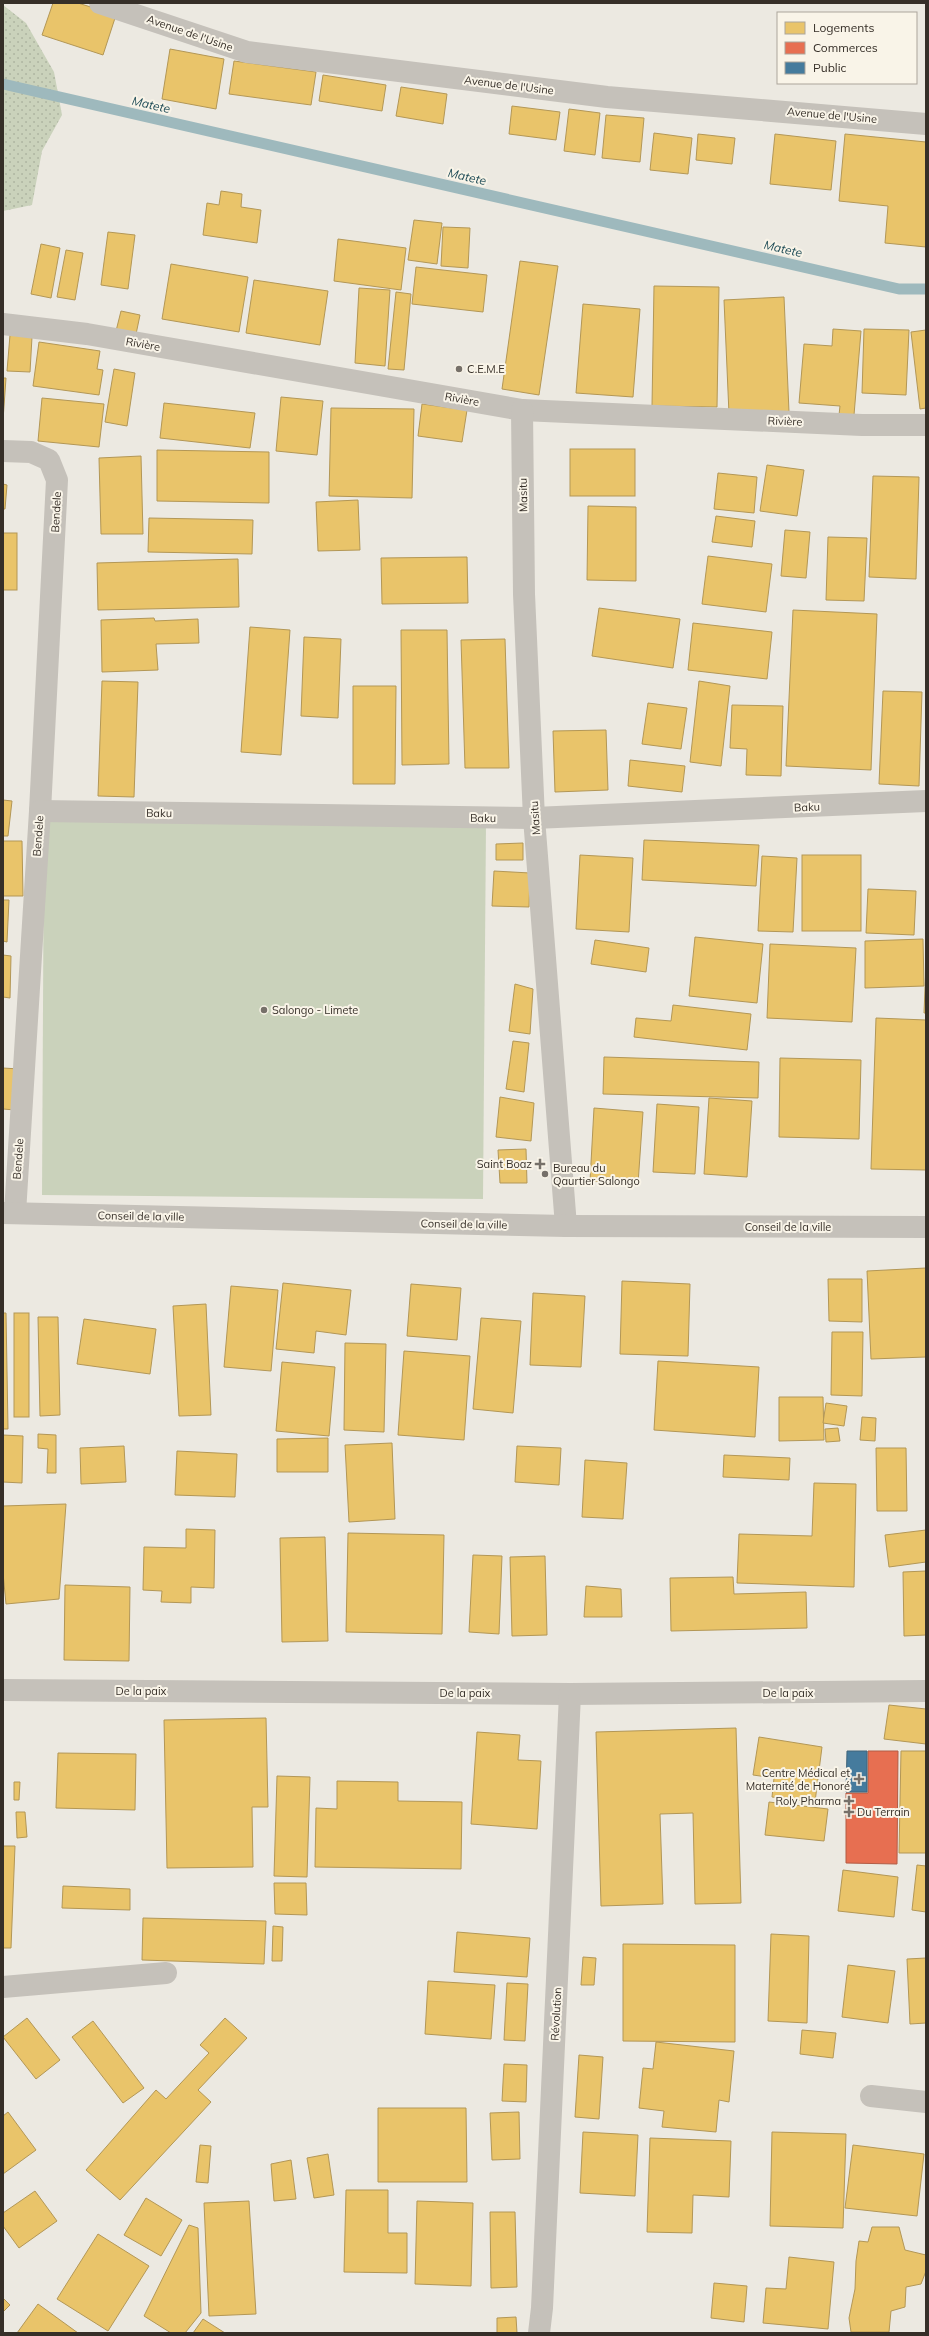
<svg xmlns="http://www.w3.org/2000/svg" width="929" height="2336" font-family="Mulish,sans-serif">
<defs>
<pattern id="grass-dots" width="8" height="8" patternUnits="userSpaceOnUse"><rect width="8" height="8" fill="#cad2bb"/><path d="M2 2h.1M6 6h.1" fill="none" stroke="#aeb5a1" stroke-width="1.8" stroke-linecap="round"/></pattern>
</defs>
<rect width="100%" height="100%" fill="#ece9e1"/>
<!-- grass -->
<path fill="url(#grass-dots)" d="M3,5l23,18 28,49 8,43 -20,36 -10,54 -29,6z"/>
<!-- garden -->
<path fill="#cad2bb" d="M44,820l442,4 -3,375 -441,-4z"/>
<!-- homes -->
<g fill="#e9c46a" stroke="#b39756">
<path d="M53,3h25l38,12 -13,40 -61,-20z"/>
<path d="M170,49l54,10 -8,50 -54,-10z"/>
<path d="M234,61l82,11 -5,33 -82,-11z"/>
<path d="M323,75l63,10 -4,26 -63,-10z"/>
<path d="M401,87l46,7 -4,30 -47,-8z"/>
<path d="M512,106l48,6 -4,28 -47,-6z"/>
<path d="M569,109l31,4 -5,42 -31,-4z"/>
<path d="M606,115l38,3 -4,44 -38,-4z"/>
<path d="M654,133l38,5 -4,36 -38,-4z"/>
<path d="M698,134l37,4 -3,26 -36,-4z"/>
<path d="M775,134l61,7 -5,49 -61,-6z"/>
<path d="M845,134l81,8v105l-41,-4 3,-37 -49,-5z"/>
<path d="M221,191l21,3 -1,13 20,3 -4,33 -54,-8 4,-32 12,2z"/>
<path d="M414,220l28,3 -5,41 -29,-4z"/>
<path d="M443,227l27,1 -2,40 -27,-2z"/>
<path d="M108,232l27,3 -7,54 -27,-4z"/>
<path d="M338,239l68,9 -5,42 -67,-9z"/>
<path d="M41,244l19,4 -9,50 -20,-4z"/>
<path d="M66,250l17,3 -8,47 -18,-3z"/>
<path d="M520,261l38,5 -19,129 -37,-6z"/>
<path d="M171,264l77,13 -9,55 -77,-13z"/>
<path d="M416,267l71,8 -4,37 -71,-8z"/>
<path d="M254,280l74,11 -8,54 -74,-12z"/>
<path d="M654,286l65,1 -2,120 -65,-1z"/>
<path d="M359,288l31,2 -5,76 -30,-3z"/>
<path d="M396,292l15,2 -7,76 -16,-1z"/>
<path d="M784,297l5,115 -60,2 -5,-114z"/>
<path d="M583,304l57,5 -7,88 -57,-4z"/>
<path d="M121,311l19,4 -5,24 -20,-4z"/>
<path d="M833,329l28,2 -7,84h-15l1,-9 -41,-3 5,-59 28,2z"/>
<path d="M864,329l45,1 -3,65 -44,-2z"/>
<path d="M926,330v78l-6,1 -9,-77z"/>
<path d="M10,335l22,2 -2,35 -23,-1z"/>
<path d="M39,342l61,9 -3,18 6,1 -4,25 -66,-9z"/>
<path d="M114,369l21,4 -8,53 -22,-4z"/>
<path d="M3,378h3l-3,42z"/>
<path d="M281,397l42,4 -6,54 -41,-4z"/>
<path d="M42,398l62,6 -5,43 -61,-6z"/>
<path d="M164,403l91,10 -5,35 -90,-10z"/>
<path d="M422,404l45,6 -5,32 -44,-6z"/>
<path d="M331,408l83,1 -2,89 -83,-2z"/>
<rect x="570" y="449" width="65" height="47"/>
<path d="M157,450l112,2v51l-112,-2z"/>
<path d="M141,456l2,78h-42l-2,-76z"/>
<path d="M767,465l37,5 -7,46 -37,-5z"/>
<path d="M718,473l39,4 -3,36 -40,-4z"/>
<path d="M873,476l46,1 -3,102 -47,-2z"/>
<path d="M3,484l4,1 -2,24h-2z"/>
<path d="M358,500l2,50 -42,1 -2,-49z"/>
<path d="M588,506l48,1v74l-49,-1z"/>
<path d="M716,516l39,5 -3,26 -40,-5z"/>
<path d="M149,518l104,2 -1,34 -104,-2z"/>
<path d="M785,530l25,2 -4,46 -25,-2z"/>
<rect x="3" y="533" width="14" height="57"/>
<path d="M828,537l39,1 -3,63 -38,-1z"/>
<path d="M708,556l64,8 -6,48 -64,-8z"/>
<path d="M467,557l1,46 -86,1 -1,-46z"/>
<path d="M238,559l1,48 -141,3 -1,-47z"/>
<path d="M599,608l81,11 -7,49 -81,-12z"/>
<path d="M793,610l84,4 -6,156 -85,-4z"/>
<path d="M154,618l1,3 43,-2 1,24 -43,1 2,26 -56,2 -1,-52z"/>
<path d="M693,623l79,9 -5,47 -79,-9z"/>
<path d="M250,627l40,3 -9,125 -40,-3z"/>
<path d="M401,630h46l2,134 -47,1z"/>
<path d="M304,637l37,2 -3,79 -37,-2z"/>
<path d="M505,639l4,129h-44l-4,-128z"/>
<path d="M102,681l36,1 -4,115 -36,-1z"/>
<path d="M699,681l31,5 -9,80 -31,-4z"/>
<path d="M353,686h43l-1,98h-42z"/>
<path d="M883,691l39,1 -3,94 -40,-2z"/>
<path d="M648,703l39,5 -6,41 -39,-5z"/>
<path d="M732,705l51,1 -2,70 -35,-1 1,-26 -17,-1z"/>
<path d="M606,730l2,60 -53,2 -2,-61z"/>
<path d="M630,760l55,6 -3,26 -54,-6z"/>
<path d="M3,800l9,1 -4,35h-5z"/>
<path d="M644,840l115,5 -3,41 -114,-6z"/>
<path d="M3,841h19l1,55h-20z"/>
<path d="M523,843v17h-27v-16z"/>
<path d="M580,855l53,3 -4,74 -53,-3z"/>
<rect x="802" y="855" width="59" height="76"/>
<path d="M762,856l35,2 -4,74 -35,-1z"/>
<path d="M494,871l36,2 -1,34 -37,-1z"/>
<path d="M868,889l48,2 -2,44 -48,-2z"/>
<path d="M3,900h6l-2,42 -4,-1z"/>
<path d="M695,937l68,7 -6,59 -68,-7z"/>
<path d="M923,939l1,47 -59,2v-47z"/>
<path d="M595,940l54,8 -3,24 -55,-8z"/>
<path d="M770,944l86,4 -4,74 -85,-4z"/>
<path d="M3,955l8,1 -1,42 -7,-1z"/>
<path d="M926,965v48h-2z"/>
<path d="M515,984l18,5 -3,45 -21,-3z"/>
<path d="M673,1005l78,9 -4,36 -113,-13 2,-19 35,3z"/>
<path d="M876,1018l50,2v150l-55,-1z"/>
<path d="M513,1041l16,2 -5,49 -18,-3z"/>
<path d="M604,1057l155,5 -1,36 -155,-4z"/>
<path d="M780,1058l81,2 -2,79 -80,-2z"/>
<path d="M3,1068l16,1 -4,41 -12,-1z"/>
<path d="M500,1097l34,6 -3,38 -35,-4z"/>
<path d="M709,1098l43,3 -5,76 -43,-3z"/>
<path d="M657,1104l42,3 -4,67 -42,-2z"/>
<path d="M594,1108l49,4 -5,72 -48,-3z"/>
<path d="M526,1149l1,34h-27l-2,-33z"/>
<path d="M926,1268v89l-55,2 -4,-88z"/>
<path d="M828,1279h34v43l-33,-1z"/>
<path d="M622,1281l68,3 -2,72 -68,-2z"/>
<path d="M283,1283l68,7 -5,45 -30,-4 -2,22 -38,-4z"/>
<path d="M411,1284l50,4 -4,52 -50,-4z"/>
<path d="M231,1286l47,4 -7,81 -47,-4z"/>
<path d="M533,1293l52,3 -4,71 -51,-2z"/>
<path d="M206,1304l5,111 -32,1 -6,-110z"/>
<path d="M3,1313h3l2,116h-5z"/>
<rect x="14" y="1313" width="15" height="104"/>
<path d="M38,1317h20l2,98 -20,1z"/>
<path d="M481,1318l40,3 -8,92 -40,-4z"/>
<path d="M84,1319l72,10 -6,45 -73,-10z"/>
<path d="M832,1332h31l-1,64 -31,-1z"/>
<path d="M345,1343l41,1 -2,88 -40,-2z"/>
<path d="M404,1351l66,5 -6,84 -66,-5z"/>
<path d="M658,1361l101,6 -4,70 -101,-7z"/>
<path d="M282,1362l53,5 -6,69 -53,-5z"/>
<path d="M779,1397h44l1,43 -45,1z"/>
<path d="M826,1403l21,3 -3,20 -21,-3z"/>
<path d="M862,1417l14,1 -1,23 -15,-1z"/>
<path d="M838,1428l2,13 -14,1 -1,-13z"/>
<path d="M38,1434l18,1v38h-9l1,-24 -10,-1z"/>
<path d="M3,1435l20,1 -1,47 -19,-1z"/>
<path d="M328,1438v34h-51v-33z"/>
<path d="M392,1443l3,76 -46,3 -4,-77z"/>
<path d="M124,1446l2,36 -45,2 -1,-36z"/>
<path d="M517,1446l44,2 -2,37 -44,-3z"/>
<path d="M876,1448h30l1,63h-30z"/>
<path d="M177,1451l60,3 -2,43 -60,-2z"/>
<path d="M724,1455l66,3 -1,22 -66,-3z"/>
<path d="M585,1460l42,3 -4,56 -41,-2z"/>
<path d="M814,1483l42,1 -2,103 -117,-4 2,-49 73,2z"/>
<path d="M66,1504l-7,95 -53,5 -3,-31v-67z"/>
<path d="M186,1529l29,1 -1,58 -23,-1v16l-30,-1 1,-11 -19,-1 1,-43 42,1z"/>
<path d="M926,1530v32l-37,5 -4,-32z"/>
<path d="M348,1533l96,2 -2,99 -96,-2z"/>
<path d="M325,1537l3,104 -46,1 -2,-104z"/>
<path d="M473,1555l29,1 -3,78 -30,-2z"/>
<path d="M545,1556l2,79 -35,1 -2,-79z"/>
<path d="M926,1571v64l-22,1 -1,-64z"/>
<path d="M733,1577l1,17 72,-2 1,36 -136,3 -1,-53z"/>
<path d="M65,1585l65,2 -1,74 -65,-1z"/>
<path d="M586,1586l35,3 1,28h-38z"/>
<path d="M889,1705l37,4v35l-42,-5z"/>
<path d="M266,1718l2,89h-16l1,60 -86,1 -3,-148z"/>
<path d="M736,1728l5,175 -46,1 -2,-91 -33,1 3,90 -62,2 -5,-174z"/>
<path d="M477,1732l43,3 -2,25 23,1 -4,68 -66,-5z"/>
<path d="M759,1737l63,10 -7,55 -43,-5 2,-19 -21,-3z"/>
<path d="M901,1751h25v102h-27z"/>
<path d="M58,1753l78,1 -1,56 -79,-2z"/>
<path d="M277,1776l33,1 -3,100 -33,-1z"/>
<path d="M337,1781l61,1v19l64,1 -1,67 -146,-2 1,-59 21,1z"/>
<path d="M14,1782h6l-1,18h-5z"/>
<path d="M769,1802l59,7 -4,32 -59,-6z"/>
<path d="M16,1812h9l2,25 -10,1z"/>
<path d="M3,1846h12l-4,102h-8z"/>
<path d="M917,1865l9,1v46l-14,-2z"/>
<path d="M843,1870l55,7 -4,40 -56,-6z"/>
<path d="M274,1883h32l1,32 -32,-1z"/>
<path d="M63,1886l67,3v21l-68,-2z"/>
<path d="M143,1918l123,3 -2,43 -122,-4z"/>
<path d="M273,1926l10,1 -1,34h-10z"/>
<path d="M457,1932l73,6 -3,39 -73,-5z"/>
<path d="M771,1934l38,2 -2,87 -39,-2z"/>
<path d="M623,1944l112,1v97l-112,-1z"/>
<path d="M583,1957l13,1 -2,27h-13z"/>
<path d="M926,1958v65l-16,1 -3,-65z"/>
<path d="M848,1965l47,6 -7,52 -46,-6z"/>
<path d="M428,1981l67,4 -4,54 -66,-5z"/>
<path d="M507,1983l21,1 -3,57 -21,-1z"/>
<path d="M27,2018l33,42 -24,19 -33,-42z"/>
<path d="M225,2018l22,20 -49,52 13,12 -91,98 -34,-30 70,-80 10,9 43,-46 -9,-8z"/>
<path d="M93,2021l51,67 -21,15 -51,-66z"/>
<path d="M802,2030l34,3 -3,25 -33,-4z"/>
<path d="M656,2042l78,9 -5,51 -10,-2 -3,32 -54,-5 2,-16 -25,-3 4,-40 10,1z"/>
<path d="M579,2055l24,2 -4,62 -24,-2z"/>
<path d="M504,2064l23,1 -1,37 -24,-1z"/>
<path d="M378,2108h88l1,74h-89z"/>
<path d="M8,2112l28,38 -33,24v-58z"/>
<path d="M519,2112l1,47 -28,1 -2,-47z"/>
<path d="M583,2132l55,3 -3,61 -55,-3z"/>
<path d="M772,2132l74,2 -3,94 -73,-2z"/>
<path d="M650,2138l81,3 -2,56 -36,-2 -1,38 -45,-1z"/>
<path d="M200,2145l11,1 -3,37 -12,-1z"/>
<path d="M853,2145l71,9 -7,62 -72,-8z"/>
<path d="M328,2154l6,41 -20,3 -7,-40z"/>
<path d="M291,2160l5,39 -22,2 -3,-37z"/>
<path d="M346,2190h42v43h19v40l-63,-1z"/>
<path d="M35,2191l22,30 -38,27 -16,-22v-13z"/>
<path d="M146,2198l36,22 -21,36 -37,-21z"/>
<path d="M249,2201l7,113 -47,2 -5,-113z"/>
<path d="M417,2201l56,2 -2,83 -56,-2z"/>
<path d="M490,2212h25l2,75 -26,1z"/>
<path d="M189,2225l9,3 3,85 -16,20h-14l-27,-17z"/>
<path d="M872,2227h27l6,23 21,5v16l-5,13 -15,3 -1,20 -14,4 -2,21h-38l-2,-14 6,-29 1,-28 3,-20 9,1z"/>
<path d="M98,2234l51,32 -41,65 -51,-32z"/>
<path d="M789,2257l45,5 -6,67 -65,-6 3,-35 20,1z"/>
<path d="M714,2283l33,3 -3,36 -33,-4z"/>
<path d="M3,2298l7,7 -7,7z"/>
<path d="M38,2304l40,29h-61z"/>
<path d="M516,2317l1,16h-20v-15z"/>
<path d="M203,2319l22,14h-32z"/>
</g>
<!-- shops -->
<path fill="#e76f51" stroke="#b25c45" d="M868,1751h30l-1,113 -51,-1v-70h22z"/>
<!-- public -->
<path fill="#457b9d" stroke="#40647a" d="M847,1751h20v41h-21z"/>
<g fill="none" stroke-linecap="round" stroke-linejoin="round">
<!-- stream -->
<path stroke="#9eb9bd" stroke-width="11" d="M3,84l896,205h27"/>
<!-- minor -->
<g stroke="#c5c1ba" stroke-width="22">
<path d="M100,3l147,49 360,45 319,27"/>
<path d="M3,324l84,10 435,76 340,15h64"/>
<path d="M522,410l2,184 10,224 32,408"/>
<path d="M3,451l28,1 18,8 8,20 -17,331 -25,402"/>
<path d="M40,811l494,7 392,-17"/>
<path d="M3,1213l563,13 360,1"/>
<path d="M3,1690l567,4 356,-3"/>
<path d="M3,1987l163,-14"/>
<path d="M871,2096l55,6"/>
<path d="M539,2333l3,-25 28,-614"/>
</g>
</g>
<!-- markers -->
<g fill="#767069" stroke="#f9f4e8" stroke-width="1.5">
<circle cx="459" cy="369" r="4"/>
<circle cx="264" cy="1010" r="4"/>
<path d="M538 1158h4v4h4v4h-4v4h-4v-4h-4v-4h4z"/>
<circle cx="545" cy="1174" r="4"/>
<path d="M857 1773h4v4h4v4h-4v4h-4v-4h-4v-4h4z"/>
<path d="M847 1795h4v4h4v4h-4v4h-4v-4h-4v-4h4z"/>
<path d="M847 1806h4v4h4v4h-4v4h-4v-4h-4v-4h4z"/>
</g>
<g text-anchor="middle" stroke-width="4" stroke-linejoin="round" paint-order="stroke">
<!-- street labels -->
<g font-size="11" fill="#362f28" stroke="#f9f4e8">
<text transform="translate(190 33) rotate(19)" y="4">Avenue de l'Usine</text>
<text transform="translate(509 85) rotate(7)" y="4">Avenue de l'Usine</text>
<text transform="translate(832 115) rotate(5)" y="4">Avenue de l'Usine</text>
<text transform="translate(143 344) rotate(10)" y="4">Rivière</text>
<text transform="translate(462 399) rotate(10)" y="4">Rivière</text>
<text transform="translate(785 421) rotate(2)" y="4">Rivière</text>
<text transform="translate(523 495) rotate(-91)" y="4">Masitu</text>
<text transform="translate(56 512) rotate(-87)" y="4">Bendele</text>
<text transform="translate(807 807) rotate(-2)" y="4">Baku</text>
<text transform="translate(159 813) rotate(1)" y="4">Baku</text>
<text transform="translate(483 818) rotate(1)" y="4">Baku</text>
<text transform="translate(535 818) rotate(-94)" y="4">Masitu</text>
<text transform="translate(38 836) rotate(-86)" y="4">Bendele</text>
<text transform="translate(18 1159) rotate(-86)" y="4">Bendele</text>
<text transform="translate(141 1216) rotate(1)" y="4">Conseil de la ville</text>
<text transform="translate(464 1224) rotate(1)" y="4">Conseil de la ville</text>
<text x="788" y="1231">Conseil de la ville</text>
<text x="141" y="1695">De la paix</text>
<text x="465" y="1697">De la paix</text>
<text x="788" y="1697">De la paix</text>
<text transform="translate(556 2014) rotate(-87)" y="4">Révolution</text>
</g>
<!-- poi labels -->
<g font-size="11" fill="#362f28" stroke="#f9f4e8" text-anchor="start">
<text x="467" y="373">C.E.M.E</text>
<text x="272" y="1014">Salongo - Limete</text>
<text x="532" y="1168" text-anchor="end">Saint Boaz</text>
<text x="553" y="1172">Bureau du<tspan x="553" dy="13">Qaurtier Salongo</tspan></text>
<text x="850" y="1777" text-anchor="end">Centre Médical et<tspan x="850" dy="13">Maternité de Honoré</tspan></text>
<text x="841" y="1805" text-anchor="end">Roly Pharma</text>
<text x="857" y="1816">Du Terrain</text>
</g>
<!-- water labels -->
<g font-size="12" font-style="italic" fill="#1f4c57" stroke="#f9f4e8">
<text transform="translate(151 105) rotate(13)" y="4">Matete</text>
<text transform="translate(467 177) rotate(13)" y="4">Matete</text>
<text transform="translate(783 249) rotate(13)" y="4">Matete</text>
</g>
</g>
<!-- border -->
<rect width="929" height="2336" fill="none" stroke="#362f28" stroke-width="8"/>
<!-- legend -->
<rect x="777" y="12" width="140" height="72" fill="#f9f4e8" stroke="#aba59b"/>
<rect x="785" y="22" width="20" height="12" fill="#e9c46a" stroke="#aba59b"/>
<text x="813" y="32" font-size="12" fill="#362f28">Logements</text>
<rect x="785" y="42" width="20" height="12" fill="#e76f51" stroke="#aba59b"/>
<text x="813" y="52" font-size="12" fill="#362f28">Commerces</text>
<rect x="785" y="62" width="20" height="12" fill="#457b9d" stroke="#aba59b"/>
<text x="813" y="72" font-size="12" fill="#362f28">Public</text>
</svg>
